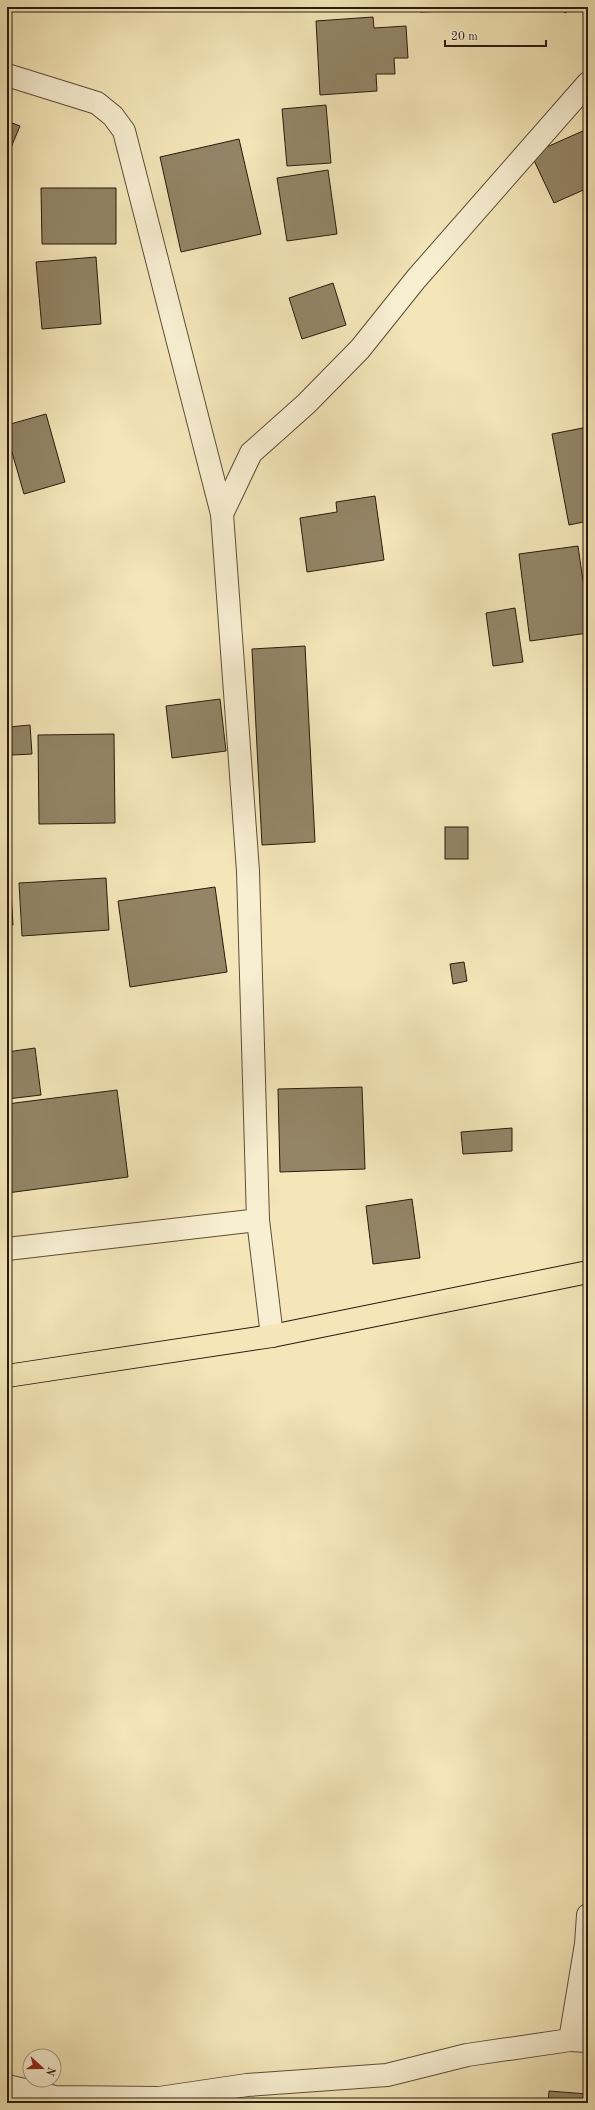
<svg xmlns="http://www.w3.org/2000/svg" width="595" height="2110" font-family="'Old Standard TT',serif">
<rect width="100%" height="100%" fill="#f4e6b9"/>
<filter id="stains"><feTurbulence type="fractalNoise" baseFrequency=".005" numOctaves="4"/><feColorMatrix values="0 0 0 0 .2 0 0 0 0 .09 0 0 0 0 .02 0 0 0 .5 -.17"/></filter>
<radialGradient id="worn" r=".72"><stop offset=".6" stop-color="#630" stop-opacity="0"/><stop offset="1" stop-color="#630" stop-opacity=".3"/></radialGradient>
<!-- building -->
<g fill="#938566" stroke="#291b0c">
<path d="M419,7h52v3l-51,2z"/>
<path d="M562,7h12l-9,6z"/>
<path d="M373,17l1,11 32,-2 2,32h-14l1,16h-19l1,17 -57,4 -4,-74z"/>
<path d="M326,105l5,58 -44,3 -5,-57z"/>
<path d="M7,121l13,5 -13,31z"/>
<path d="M585,130l3,6v52l-34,15 -23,-49z"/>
<path d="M239,139l22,95 -80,18 -21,-95z"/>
<path d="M328,170l9,64 -50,7 -10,-63z"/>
<path d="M41,188h75v56h-74z"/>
<path d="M96,257l5,67 -59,5 -6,-67z"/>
<path d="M333,283l13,42 -44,14 -13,-41z"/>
<path d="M46,414l19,68 -41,12 -17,-59v-10z"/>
<path d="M588,427v94l-19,4 -17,-91z"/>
<path d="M375,496l9,64 -77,12 -7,-54 37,-6 -1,-10z"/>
<path d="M578,546l10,70v17l-58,8 -11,-87z"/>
<path d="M515,608l8,54 -30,4 -7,-53z"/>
<path d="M305,646l10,196 -53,3 -10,-196z"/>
<path d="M220,699l6,52 -54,7 -6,-52z"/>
<path d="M30,725l2,29 -20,1 -3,-28z"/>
<path d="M114,734l1,89 -76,1 -1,-89z"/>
<rect x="445" y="827" width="23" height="32"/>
<path d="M106,878l3,52 -87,6 -3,-53z"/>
<path d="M215,887l12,85 -97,15 -12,-86z"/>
<path d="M11,892l2,33h-6v-32z"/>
<path d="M464,962l3,19 -14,3 -3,-20z"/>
<path d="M35,1048l6,47 -34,4v-47z"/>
<path d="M362,1087l3,82 -85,3 -2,-83z"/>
<path d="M117,1090l11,87 -121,16v-89z"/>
<path d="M512,1128v23l-49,3 -2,-22z"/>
<path d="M412,1199l8,59 -47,6 -7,-58z"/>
<path d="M549,2091l39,3v9h-40z"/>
</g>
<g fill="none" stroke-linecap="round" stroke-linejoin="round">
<defs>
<g id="minor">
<path d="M7,75l90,28 16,13 11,15 98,383 26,357 10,349 14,116"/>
<path d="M222,514l29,-61 55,-49 54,-55 56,-70 172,-196"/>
<path d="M7,1249l251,-29"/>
<path d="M588,1915l-2,29 -16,96 18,1"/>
<path d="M7,2086l48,11 104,1 88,-13 140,-10 80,-20 103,-15"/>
</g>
<path id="primary" d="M7,1376l265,-40 316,-64"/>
</defs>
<!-- minor casing -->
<use href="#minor" stroke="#5c4e37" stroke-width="24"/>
<!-- primary casing -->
<use href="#primary" stroke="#291b0c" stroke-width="24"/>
<!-- minor -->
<use href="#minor" stroke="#f8efd2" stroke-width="22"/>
<!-- primary -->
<use href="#primary" stroke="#f4e6b9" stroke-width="22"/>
</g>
<!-- margin -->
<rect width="595" height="2110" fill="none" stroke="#f4e6b9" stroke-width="24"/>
<rect x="8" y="8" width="579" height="2094" fill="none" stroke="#291b0c" stroke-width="2"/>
<rect x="12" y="12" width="571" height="2086" fill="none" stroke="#291b0c"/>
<!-- north arrow -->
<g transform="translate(42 2068) rotate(111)"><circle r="19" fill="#f8efd2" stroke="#a59a83"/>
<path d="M0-3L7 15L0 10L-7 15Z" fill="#8f2418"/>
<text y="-6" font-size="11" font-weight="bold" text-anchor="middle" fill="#291b0c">N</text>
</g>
<!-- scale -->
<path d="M445 40v6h101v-6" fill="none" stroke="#291b0c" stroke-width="2"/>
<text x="451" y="40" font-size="12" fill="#291b0c" stroke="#f8efd2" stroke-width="3" paint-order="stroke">20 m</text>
<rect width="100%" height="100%" filter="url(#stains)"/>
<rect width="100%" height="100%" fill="url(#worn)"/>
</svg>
